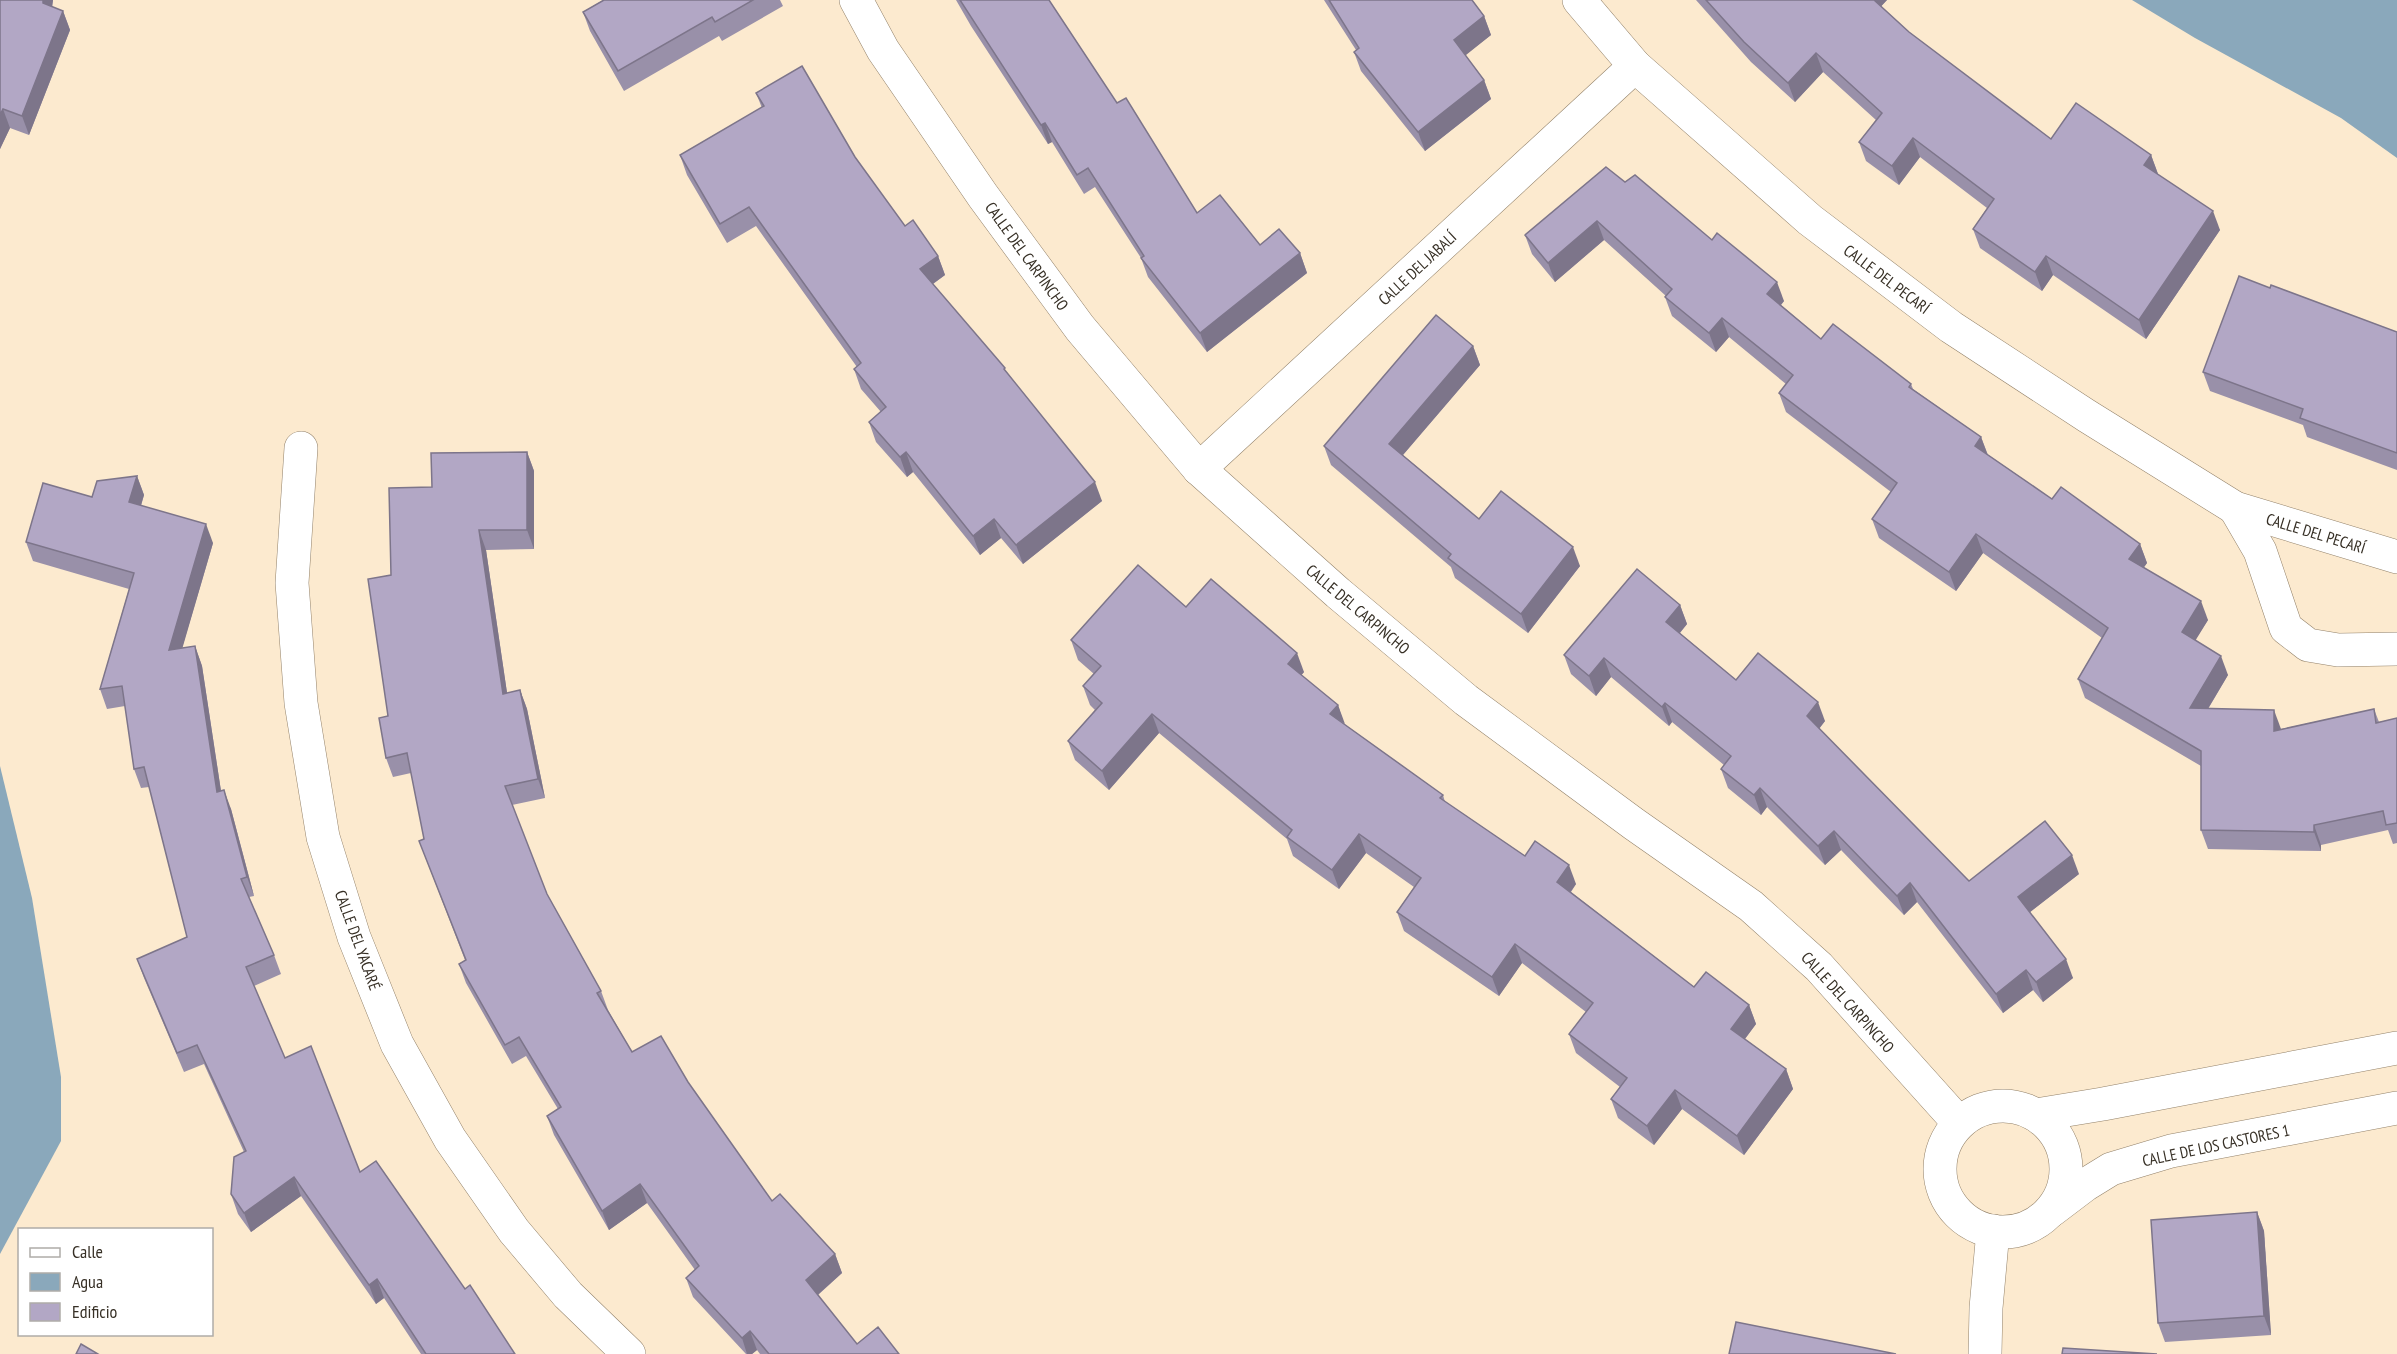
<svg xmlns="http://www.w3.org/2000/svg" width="2397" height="1354" font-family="'PT Sans Narrow',sans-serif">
<rect width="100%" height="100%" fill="#fceacf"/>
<!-- water -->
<g fill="#8aa8bb">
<path d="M2132,0h265v158l-56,-40 -146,-80z"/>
<path d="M0,766l32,132 29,179v64l-61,113z"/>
</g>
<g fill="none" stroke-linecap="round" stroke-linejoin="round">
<defs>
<g id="minor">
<path d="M856,0l27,50 100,146 97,132 119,141 139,124 128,107 168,124 117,82 68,61 140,156"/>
<path d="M1579,0l56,66 175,154 141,107 136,89 148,92 162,49"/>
<path d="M301,448l-9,135 9,120 22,134 31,100 43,107 53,95 64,92 54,64 61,59"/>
<path d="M1199,469l436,-403"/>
<path d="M2235,508l25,43 26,77 22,17 30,5 59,-1"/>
<circle cx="2003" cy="1169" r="63"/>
<path d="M2036,1115l67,-11 294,-56"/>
<path d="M2052,1210l33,-25 26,-16 60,-18 226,-43"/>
<path d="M1985,1354l1,-46 7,-77"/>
</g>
</defs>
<!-- minor casing -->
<use href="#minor" stroke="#93826a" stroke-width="34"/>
<!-- minor -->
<use href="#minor" stroke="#fff" stroke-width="33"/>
</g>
<!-- wall -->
<g fill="#9990a9">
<path d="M0,0h53l-1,7 11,4 7,19 -41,105 -19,-7 -10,21z"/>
<path d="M603,0h177l3,6 -61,35 -3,-5 -95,55 -34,-60 -7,-19z"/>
<path d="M956,0h93l68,103 80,110 63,32 40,8 7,20 -100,79 -59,-75 -7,-19 -46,-71 -11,7 -32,-52 -4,2 -77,-118z"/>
<path d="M1324,0h148l12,16 7,19 -26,20 19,25 7,19 -66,52 -64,-80 -7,-19 2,-2z"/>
<path d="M1696,0h191l-6,6 28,26 142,107 100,16 7,19 62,56 -74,109 -93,-64 -11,16 -62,-43 -7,-19 14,-21 -67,-51 -21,28 -33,-24 -7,-19 17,-22 -53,-48 -28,30 -44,-40z"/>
<path d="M756,93l99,64 50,69 33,30 7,19 -12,9 74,89 95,128 -79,63 -22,-26 -21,17 -67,-83 -6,5 -31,-35 -7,-20 12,-10 -20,-23 -7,-20 3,-2 -101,-141 -29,17 -40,-68 -7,-20 82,-47z"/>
<path d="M1625,182l159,119 -3,4 40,34 90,45 2,5 68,48 7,18 64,44 88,45 7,19 -3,4 64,53 -13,20 33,35 -20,34 73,20 93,-20 5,13 18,-4v125l-4,1 -5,-14 -67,15v6l-113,-2 -7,-19v-64l-116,-68 -7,-19 24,-41 -119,-85 -27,38 -77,-53 -7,-19 19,-27 -105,-80 -7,-19 7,-9 -57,-47 -13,15 -44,-36 -7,-19 1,-1 -62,-56 -49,42 -23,-28 -7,-19z"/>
<path d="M2270,288l127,44v138l-90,-33 -4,-12 -93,-34 -7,-19z"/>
<path d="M1473,346l7,19 -77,90 76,64 101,47 -52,67 -73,-55 -4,-11 -120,-102 -7,-19z"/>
<path d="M527,452l7,19v78l-48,1 21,143 13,-3 7,19 18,89 -33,7 35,89 54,97 7,19 24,42 56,30 84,119 63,53 7,19 -24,22 39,49 42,10h-139l-3,-4 -5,4h-6l-53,-57 -7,-19 9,-8 -48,-67 -38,27 -55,-95 -7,-19 11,-7 -32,-53 -14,8 -46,-81 -7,-19 6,-4 -46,-119 5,-2 -13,-66 -18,4 -7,-19 5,-183 41,-88z"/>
<path d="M137,476l7,19 -3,11 72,37 -31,105 13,-2 7,20 19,125 10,18 23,87 -5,1 25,58 7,19 -27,12 31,72 75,114 105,117 50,65h-94l-37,-56 -8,6 -75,-108 -50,36 -13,-18 -7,-20 13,-42 -40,-88 -20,8 -40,-94 -7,-19 50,-22 -38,-150 -8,1 -7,-19 -9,-63 -18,3 -7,-20 29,-100 -96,-28 -7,-19 66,-45z"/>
<path d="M1680,605l7,19 -7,9 56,47 89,41 -6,8 150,152 110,-7 -49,38 43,66 -30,24 -10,-12 -30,23 -86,-111 -13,13 -63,-65 -16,15 -58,-58 -6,8 -33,-27 -7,-19 3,-4 -52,-43 -3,4 -58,-49 -15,19 -25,-22 -7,-19z"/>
<path d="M1186,607l118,65 -3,3 37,30 6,19 99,71 2,7 80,54 51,28 -5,8 123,95 55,18 7,19 -11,15 41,30 7,20 -49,66 -62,-46 -28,36 -36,-27 -7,-19 9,-12 -44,-34 -7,-19 17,-22 -64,-49 -23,33 -95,-65 -7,-19 17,-25 -48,-34 -27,36 -46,-33 -6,-17 -128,-106 -50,57 -34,-30 -7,-19 27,-31 -5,-5 -7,-19 11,-12 -16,-14 -7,-20z"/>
<path d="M2257,1212l7,19 7,104 -106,7 -7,-19z"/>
</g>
<!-- shaded-wall -->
<g fill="#7d758a">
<path d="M43,0h10l-3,22 -7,-19z"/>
<path d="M1870,0h17l-12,13z"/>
<path d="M63,11l7,19 -41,105 -7,-19z"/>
<path d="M1484,16l7,19 -30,24 -7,-19z"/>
<path d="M1816,53l7,19 -28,30 -7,-19z"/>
<path d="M1484,80l7,19 -66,52 -7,-19z"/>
<path d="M3,109l7,19 -10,21v-34z"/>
<path d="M1045,123l7,19 -4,2 -7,-19z"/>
<path d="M1913,138l7,19 -21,28 -7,-19z"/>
<path d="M2151,155l7,19 -14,-9z"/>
<path d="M2213,211l7,19 -74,109 -7,-19z"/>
<path d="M1597,221l7,19 -49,42 -7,-19z"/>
<path d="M1300,253l7,20 -100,79 -7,-19z"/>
<path d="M938,256l7,19 -18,13 -7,-19z"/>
<path d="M2046,256l7,19 -11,16 -7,-19z"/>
<path d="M1777,282l7,19 -10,12 -7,-19z"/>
<path d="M1722,318l7,19 -13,15 -7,-19z"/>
<path d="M1473,346l7,19 -84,98 -7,-19z"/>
<path d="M1981,437l7,19 -13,-10z"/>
<path d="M527,452l7,19v78l-7,-19z"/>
<path d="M906,452l7,20 -6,5 -7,-20z"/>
<path d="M137,476l7,19 -8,26 -7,-19z"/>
<path d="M1095,482l7,19 -79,63 -7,-19z"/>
<path d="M994,519l7,19 -21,17 -7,-19z"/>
<path d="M206,524l7,19 -37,127 -7,-20z"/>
<path d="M479,530l7,20 24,163 -7,-19z"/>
<path d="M1976,534l7,19 -27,38 -7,-19z"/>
<path d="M2140,544l7,19 -11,15 -7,-19z"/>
<path d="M1573,547l7,19 -52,67 -7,-19z"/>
<path d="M2201,601l7,19 -19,31 -7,-19z"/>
<path d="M1680,605l7,19 -14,17 -7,-19z"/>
<path d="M195,646l7,20 22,145 -7,-19z"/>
<path d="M1297,653l7,19 -9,11 -7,-19z"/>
<path d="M2221,656l7,19 -31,52 -7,-19z"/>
<path d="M1604,658l7,19 -15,19 -7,-20z"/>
<path d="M520,690l7,19 18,89 -7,-19z"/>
<path d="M1818,702l7,19 -11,14 -7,-19z"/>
<path d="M1665,703l7,19 -3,4 -7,-19z"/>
<path d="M1338,705l7,19 -15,-10z"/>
<path d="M2274,710l7,19v21l-7,-19z"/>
<path d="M1152,714l7,19 -50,57 -7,-19z"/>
<path d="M1760,788l7,19 -6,8 -7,-20z"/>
<path d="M224,790l7,19 23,87 -7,-19z"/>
<path d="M2314,825l7,20v6l-7,-19z"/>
<path d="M1834,831l7,19 -16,15 -7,-19z"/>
<path d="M1359,834l7,19 -27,36 -7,-19z"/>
<path d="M2072,855l7,19 -54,42 -7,-19z"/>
<path d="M1569,865l7,19 -12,17 -7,-19z"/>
<path d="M1910,883l7,19 -13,13 -7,-19z"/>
<path d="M1515,944l7,19 -23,33 -7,-19z"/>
<path d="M2066,959l7,19 -30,24 -7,-20z"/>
<path d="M2026,970l7,20 -30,23 -7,-19z"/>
<path d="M1749,1005l7,19 -18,24 -7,-19z"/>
<path d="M1786,1069l7,20 -49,66 -7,-19z"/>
<path d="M1675,1090l7,19 -28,36 -7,-19z"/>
<path d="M294,1177l7,19 -50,36 -7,-19z"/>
<path d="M640,1184l7,19 -38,27 -7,-19z"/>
<path d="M2257,1212l7,19 7,104 -7,-19z"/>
<path d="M835,1254l7,19 -29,26 -7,-19z"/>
<path d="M377,1279l7,19 -8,6 -7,-19z"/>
<path d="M750,1331l7,19 -5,4h-5l-5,-16z"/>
</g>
<!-- building -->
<g fill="#b2a7c5" stroke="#7d758a" stroke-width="1.5">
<path d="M0,0h43v3l20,8 -41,105 -19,-7 -3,6z"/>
<path d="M604,0h149l-38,22 -3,-5 -94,54 -35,-59z"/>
<path d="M960,0h89l68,103 9,-5 71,115 23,-18 40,50 19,-16 21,24 -100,80 -59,-75 3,-2 -56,-88 -11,7 -32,-52 -4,2z"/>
<path d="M1329,0h143l12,16 -30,24 30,40 -66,52 -64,-80 5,-4z"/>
<path d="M1706,0h168l35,32 142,107 25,-36 75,52 -7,10 69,46 -74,109 -93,-64 -11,16 -62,-43 21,-30 -81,-61 -21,28 -33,-24 23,-29 -66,-60 -28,30 -44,-41z"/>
<path d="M802,66l53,91 50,69 8,-6 25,36 -18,13 85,99 -1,1 91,113 -79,63 -22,-26 -21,17 -67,-84 -6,5 -31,-35 17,-15 -32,-38 7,-6 -112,-156 -29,17 -40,-69 84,-49 -8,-13z"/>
<path d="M1606,167l19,15 10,-7 77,65 5,-7 60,49 -10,12 54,45 12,-15 78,60 -2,3 72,50 -6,9 77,53 9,-12 79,57 -11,15 72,42 -19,31 39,24 -31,52 84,2v21l100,-22 2,14 21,-5v105l-11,2 -3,-14 -69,14v7l-113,-2v-79l-123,-72 30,-51 -132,-94 -27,38 -77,-53 25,-36 -118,-90 14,-18 -71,-57 -13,15 -44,-36 7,-8 -75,-68 -49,42 -23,-28z"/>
<path d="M2239,276l31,12 1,-3 126,47v121l-97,-35 3,-9 -100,-37z"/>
<path d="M1436,315l37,31 -84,98 90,75 22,-28 72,56 -52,67 -73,-56 3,-4 -127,-108z"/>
<path d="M527,452v78h-48l24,164 17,-4 18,89 -33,7 42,108 54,97 -4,2 35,59 29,-16 27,46 84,119 8,-7 55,60 -29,26 51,64 21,-17 21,27h-130l-19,-23 -8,7 -56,-60 13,-12 -59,-82 -38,27 -55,-95 14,-9 -42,-70 -14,8 -46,-81 7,-4 -47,-119 5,-2 -17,-86 -21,5 -7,-40 9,-2 -20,-137 23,-4 -2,-87 43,-1 -1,-34z"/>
<path d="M137,476l-8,26 77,22 -37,126 26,-4 22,146 7,-2 23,87 -6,2 33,76 -28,12 39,91 26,-12 49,126 16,-11 89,128 5,-4 45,69h-89l-49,-75 -8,6 -75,-108 -50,36 -13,-19 3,-37 12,-6 -49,-106 -20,8 -40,-94 50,-22 -43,-170 -10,2 -12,-83 -22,3 34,-116 -108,-31 17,-59 49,14 5,-16z"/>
<path d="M1138,565l48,42 25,-28 86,74 -9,11 50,41 -8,9 113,81 -3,3 85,58 10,-15 34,24 -12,17 137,105 12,-15 43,33 -18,24 55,40 -49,67 -62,-46 -28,36 -36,-27 16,-21 -58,-44 24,-31 -78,-59 -23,33 -95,-65 24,-34 -62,-44 -27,36 -45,-33 5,-7 -140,-116 -50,57 -34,-30 34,-38 -19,-17 18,-20 -30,-26z"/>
<path d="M1637,569l43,36 -14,17 70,58 22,-27 60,49 -11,14 162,165 76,-60 27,34 -54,42 48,62 -30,23 -10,-12 -30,24 -86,-111 -13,13 -63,-65 -16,15 -58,-58 -6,7 -33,-26 10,-13 -66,-53 -3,4 -58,-49 -15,18 -25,-21z"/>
<path d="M2257,1212l7,104 -106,7 -7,-103z"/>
<path d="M1736,1322l160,32h-167z"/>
<path d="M81,1344l17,10h-22z"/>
<path d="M2063,1348l94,6h-95z"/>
</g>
<g text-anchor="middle" stroke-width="4.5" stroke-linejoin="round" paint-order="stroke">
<!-- street labels -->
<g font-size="16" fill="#373026" stroke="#fff">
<text transform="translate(1027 256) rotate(54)" y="6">CALLE DEL CARPINCHO</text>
<text transform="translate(1417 268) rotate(-43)" y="6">CALLE DEL JABALÍ</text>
<text transform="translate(1887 279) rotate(37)" y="6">CALLE DEL PECARÍ</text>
<text transform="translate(2316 533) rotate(17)" y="6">CALLE DEL PECARÍ</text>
<text transform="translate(1358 609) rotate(40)" y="6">CALLE DEL CARPINCHO</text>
<text transform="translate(358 940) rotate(70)" y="6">CALLE DEL YACARÉ</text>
<text transform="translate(1848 1002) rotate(48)" y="6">CALLE DEL CARPINCHO</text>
<text transform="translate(2216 1145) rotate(-12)" y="6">CALLE DE LOS CASTORES 1</text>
</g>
</g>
<!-- legend -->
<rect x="18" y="1228" width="195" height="108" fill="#ffffff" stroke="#afaca8" stroke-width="1.5"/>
<rect x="30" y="1248" width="30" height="9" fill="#ffffff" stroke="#afaca8" stroke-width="1.5"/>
<text x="72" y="1258" font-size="18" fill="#373026">Calle</text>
<rect x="30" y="1273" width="30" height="18" fill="#8aa8bb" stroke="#afaca8" stroke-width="1.5"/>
<text x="72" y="1288" font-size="18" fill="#373026">Agua</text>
<rect x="30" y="1303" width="30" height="18" fill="#b2a7c5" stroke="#afaca8" stroke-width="1.5"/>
<text x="72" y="1318" font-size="18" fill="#373026">Edificio</text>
</svg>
